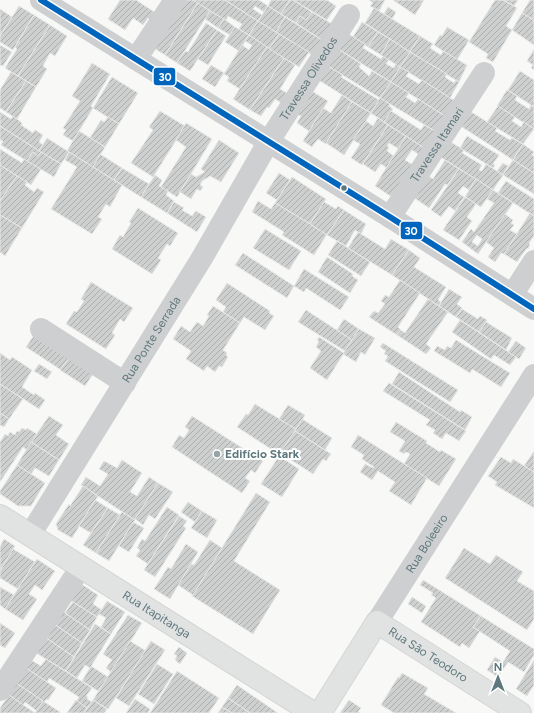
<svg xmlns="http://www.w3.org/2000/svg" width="534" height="713" font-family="Figtree,sans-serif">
<defs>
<pattern id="building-hatch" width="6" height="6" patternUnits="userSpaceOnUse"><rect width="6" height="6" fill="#ced0d0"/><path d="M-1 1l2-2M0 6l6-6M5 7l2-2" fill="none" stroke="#aaaeae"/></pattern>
</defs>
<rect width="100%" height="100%" fill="#f8f8f7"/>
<!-- building -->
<g fill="url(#building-hatch)" stroke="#e7e7e6" fill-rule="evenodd">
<path d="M120,0h16l20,13 -5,7 -3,-2 -5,7 -10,-7 -8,12 -17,-11z"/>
<path d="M181,0h12l5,3 -33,52 -13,-8z"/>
<path d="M193,0h32l33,21 -9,14 -10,-6 3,-5 -14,-8 -2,5z"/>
<path d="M225,0h34l9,6 -4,6 -9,-6 -2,3 9,6 -4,6z"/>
<path d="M271,0h19l-9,14 -13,-8z"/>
<path d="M290,0h3l19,12 -6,8 -6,-4 -4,7 -15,-9z"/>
<path d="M293,0h34l9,6 -9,14z"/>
<path d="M369,0h16l-6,11 -9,-5 3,-3z"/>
<path d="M393,0h31l-9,15z"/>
<path d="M495,0h8l14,8 -11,18 6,4 -19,32 -7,-4 2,-4 -19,-12z"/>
<path d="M503,0h15l-4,6z"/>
<path d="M530,0h4v20l-12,-7z"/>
<path d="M198,3l12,8 -33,52 -12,-8z"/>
<path d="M19,6l15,9 -21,35 -13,-8v-6z"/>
<path d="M268,6l17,11 -9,15 -18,-11z"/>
<path d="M388,7l8,5 -4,7 -8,-5z"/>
<path d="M374,8l46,28 -10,16 -45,-29z"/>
<path d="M0,9l12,8 -12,19z"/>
<path d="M210,11l14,8 -6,9 -13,-9z"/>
<path d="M312,12l20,12 -10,16 -26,-17 4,-7 6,4z"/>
<path d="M522,13l12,7v25l-22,-15z"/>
<path d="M34,15l16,10 -32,51 -13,-8 12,-19 -2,-2z"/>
<path d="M285,17l37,23 -10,15 -36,-23z"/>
<path d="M224,19l11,8 -5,8 -12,-7z"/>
<path d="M258,21l21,13 -10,15 -20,-14z"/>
<path d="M362,22l16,10 -10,15 -15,-10z"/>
<path d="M206,23l11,7 -27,41 -13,-8 8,-12 3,1z"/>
<path d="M50,25l17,11 -12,20 -5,-3 -7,13 4,3 -11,18 -18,-11z"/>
<path d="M235,27l14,8 -10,16 -14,-9z"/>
<path d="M447,27l22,13 -12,20 -23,-15 6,-10 2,1z"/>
<path d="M217,30l9,6 -18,29 -10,-6z"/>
<path d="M378,32l12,7 -9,16 -13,-8z"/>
<path d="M347,33l18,11 -2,4 18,11 2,-3 6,4 -3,4 8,4 2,-4 4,3 -9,15 -54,-34z"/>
<path d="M279,34l30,18 -10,15 -30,-18z"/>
<path d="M249,35l18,12 -27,42 -13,-8 2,-4 -5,-3 18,-29 7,5 3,-5 -7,-4z"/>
<path d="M420,36l13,8 -3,4 11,7 2,-4 24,14 -8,17 -49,-30z"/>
<path d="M390,39l20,13 -10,15 -19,-12z"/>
<path d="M0,45l12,7 -9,14 -3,-1z"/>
<path d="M267,47l17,11 -34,52 -17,-11z"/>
<path d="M337,48l24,16 -2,3 10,9 3,-5 19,11 -11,16 -54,-33z"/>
<path d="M534,49v21l-3,-2 2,-3 -6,-4z"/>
<path d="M410,52l37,22 -2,3 9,6 2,-3 3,2 -9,16 -50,-31z"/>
<path d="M284,58l11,7 -15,24 7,4 -6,10 -6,-4 -6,9 -2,-1 -6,9 -11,-6z"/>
<path d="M92,63l18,11 -19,32 2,2 -20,33 -10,-6 3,-5 -3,-2 17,-27 -8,-5z"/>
<path d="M211,65l13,8 -9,14 -13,-8z"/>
<path d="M326,65l17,10 -2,2 38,23 -8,13 -54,-34z"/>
<path d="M400,67l9,5 -3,4 13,8 3,-4 33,21 -10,15 -54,-34z"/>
<path d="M520,71l14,9v27l-26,-17z"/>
<path d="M11,72l15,9 -20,31 -6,-4v-18z"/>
<path d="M112,77l26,16 -19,31 -26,-16z"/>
<path d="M26,81l10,6 -19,32 -11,-7z"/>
<path d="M391,82l18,11 -3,4 9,6 3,-4 27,17 -10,15 -55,-33z"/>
<path d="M310,90l18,11 -19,30 -12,-8 4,-7 -6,-3z"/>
<path d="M507,90l10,6 -2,4 14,9 2,-4 3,2v22l-37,-23z"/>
<path d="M342,95l10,7 -26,42 -8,-5 -6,8 -9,-6 20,-33 8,5z"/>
<path d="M380,98l10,6 -1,2 4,3 -9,13 -13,-9z"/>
<path d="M352,102l19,11 -27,42 -18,-12z"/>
<path d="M498,106l17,11 -3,4 9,6 3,-5 10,7 -11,15 -36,-22z"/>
<path d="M468,110l29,18 -2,3 15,9 2,-2 11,6 -10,16 -54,-35z"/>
<path d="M160,111l25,15 -32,51 -22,-14 22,-33 -4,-3z"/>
<path d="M391,111l30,19 3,-5 11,6 -11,17 -40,-26z"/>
<path d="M0,112l11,7 2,-3 9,7 -1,2 12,8 2,-3 8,5 -4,7 4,3 -4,6 -39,-25z"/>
<path d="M108,117l11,7 -14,23 -15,-9 11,-18 3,2z"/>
<path d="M378,118l10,7 -26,40 -11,-7 9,-14 -7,-4 13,-19 7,5z"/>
<path d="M186,123l26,16 -35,58 -16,-10 25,-40 -10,-7z"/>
<path d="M388,125l18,11 -7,13 -10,-6 -2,3 2,1 -2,4 7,5 -7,12 -6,-4 -6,8 -12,-8z"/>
<path d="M0,126l41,26 -3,4 -5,-4 -6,9 -26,-16 2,-4 -3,-1z"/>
<path d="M79,131l26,16 -12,20 -26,-16z"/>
<path d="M406,136l18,12 -4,7 -8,-5 -7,10 8,5 -21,32 -17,-11z"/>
<path d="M467,136l32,19 -6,9 2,1 -2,3 -33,-20z"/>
<path d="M47,138l22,14 -8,12 -22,-13z"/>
<path d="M219,140l20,13 -18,29 -11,-6 -8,5 -2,4 3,2 -3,4 -3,-2 -6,10 -11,-7 11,-18 5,3 9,-5 -4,-3z"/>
<path d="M449,141l15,9 -2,3 20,12 -3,5 3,1 4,-7 17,11 -10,15 -54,-34z"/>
<path d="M523,144l11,8 -2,3 2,1v17l-21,-13z"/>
<path d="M0,149l22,14 2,-4 17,10 -10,16 -31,-20z"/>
<path d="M33,152l5,4 3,-4 20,12 -7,13 -27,-16z"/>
<path d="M69,152l53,33 -12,22 -4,-3 -8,13 4,2 -10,15 -41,-25 26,-42 -12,-7z"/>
<path d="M100,154l22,14 -8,12 -21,-13z"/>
<path d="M445,160l14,9 -12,16 -2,-1 -16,24 -16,-11 14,-22 6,4z"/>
<path d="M513,160l21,13v21l-31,-19z"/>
<path d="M503,163l5,3 -5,9 -6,-4z"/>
<path d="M0,165l17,11 -17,25z"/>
<path d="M122,168l27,16 -8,13 -27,-17z"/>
<path d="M459,169l17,10 -7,11 -6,-4 -5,7 6,4 -9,14 -6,-5 -8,11 -10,-7z"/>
<path d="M279,173l11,7 -13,20 -11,-7z"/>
<path d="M155,175l7,5 -3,6 9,5 -2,4 8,6 -7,12 -26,-16z"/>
<path d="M17,176l10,6 -2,3 9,7 3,-4 7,4 -22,36 -22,-13v-14z"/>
<path d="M292,177l34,22 -16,25 -35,-21z"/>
<path d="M476,179l17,11 -12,17 -16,-10z"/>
<path d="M506,181l28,18v17l-36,-23z"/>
<path d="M493,190l20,13 -35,51 -16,-12 9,-13 3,3 20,-29 -7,-4zM477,235l5,4 -4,7 -6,-4z"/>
<path d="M465,197l11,7 -9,13 5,4 -13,19 -16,-10z"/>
<path d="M258,201l13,8 4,-6 52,31 -13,21 -32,-20 2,-3 -32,-20z"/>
<path d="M174,202l10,6 -2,2 10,6 4,-5 10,6 -9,15 -30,-19z"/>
<path d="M324,202l12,7 2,-3 6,4 -17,25 -17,-11z"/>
<path d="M138,208l40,25 -8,13 -3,-2 -9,14 3,2 -9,14 -40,-25 8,-14 3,2 8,-14 -2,-1z"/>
<path d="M344,210l22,14 -5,10 -6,-4 -9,16 -19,-11z"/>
<path d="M530,213l4,3v20l-5,7 1,1 -2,5 -1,-1 -10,14 -13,-8z"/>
<path d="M505,214l8,6 -2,3 3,2 -4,5 7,4 -13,20 -3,-1 -6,9 -7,-5 6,-9 -8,-6z"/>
<path d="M0,215l22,13 -17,28 -5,-4z"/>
<path d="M265,229l36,22 -12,19 -36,-22z"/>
<path d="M358,232l27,17 6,-10 18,11 -17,25 -44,-27z"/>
<path d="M337,241l33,21 -9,14 -33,-21z"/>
<path d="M409,250l11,8 -6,9 32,20 -8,13 3,2 -2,4 -47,-31z"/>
<path d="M243,253l51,33 -7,12 -52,-33z"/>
<path d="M327,257l26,17 -1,2 6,4 -8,13 -32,-21z"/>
<path d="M304,269l45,28 -9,13 -34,-22 -2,4 -10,-6z"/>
<path d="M400,280l20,13 -22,34 3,3 -4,5 -28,-18 5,-6 4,2 7,-9 -4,-3 4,-6 4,2z"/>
<path d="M91,282l42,26 -9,14 -4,-3 -8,14 3,2 -9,14 -40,-25 8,-13 3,1 7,-11 -3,-2z"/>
<path d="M227,283l43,28 -1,2 5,3 -9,14 -21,-13 -4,6 -17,-11 3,-5 -10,-7z"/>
<path d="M449,289l13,8 -5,7 5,4 -6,9 -17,-11z"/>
<path d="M428,299l20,13 -22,32 5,4 -5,6 -29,-19 4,-5 4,3z"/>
<path d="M213,306l27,17 -17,27 4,3 -1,2 2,2 -6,10 -3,-1 -4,6 -8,-6 -3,5 -18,-12 5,-8 -18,-12 8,-13 9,6 7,-10 6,4 6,-10 -2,-1z"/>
<path d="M462,309l16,10 2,-3 7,4 -8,12 -23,-15z"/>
<path d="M306,310l46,30 -7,11 -47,-29z"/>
<path d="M344,319l15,10 -7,11 -15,-10z"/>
<path d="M460,320l56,37 -6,8 -16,-10 -3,4 -39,-27z"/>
<path d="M486,322l26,16 -6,12 -27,-18z"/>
<path d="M359,329l16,9 -10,17 -4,-3 -5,10 -13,-8z"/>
<path d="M34,335l35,23 -8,12 -35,-23z"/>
<path d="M319,337l25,16 -17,27 -17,-12 11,-17 -5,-4 3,-6 -2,-1z"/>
<path d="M456,340l54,33 -9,14 -29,-18 -2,4 -36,-22 3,-5 8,4 2,-4 4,2z"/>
<path d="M516,341l10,7 -7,11 -11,-7z"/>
<path d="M383,343l75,47 -8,12 -65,-41 3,-5 -4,-2 2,-3 -6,-4z"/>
<path d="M0,353l10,7 2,-3 20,13 -10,17 12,8 1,-2 10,7 -6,9 -39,-25z"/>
<path d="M69,358l24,16 -8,12 -25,-16z"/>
<path d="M39,364l13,8 -5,7 -13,-8z"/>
<path d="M399,372l61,40 1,-2 11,7 -7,13 -73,-46z"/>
<path d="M389,383l77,48 -7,10 -13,-8 -4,6 -9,-6 2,-3 -9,-5 4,-5 -47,-29z"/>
<path d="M0,384l23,15 -14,20 -9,-6z"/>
<path d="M255,404l41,25 -16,26 -43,-28 9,-13 2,1z"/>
<path d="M288,405l17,10 -9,14 -17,-10z"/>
<path d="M0,413l9,6 -5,8 -4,-2z"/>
<path d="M49,416l14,9 -7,10 13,9 -10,16 -28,-18z"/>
<path d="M192,416l71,45 -8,12 -4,-3 -6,8 5,3 -8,12 -70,-46 7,-12 5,3 5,-8 -4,-3z"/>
<path d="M302,419l30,19 -7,12 -30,-19z"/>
<path d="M396,422l31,19 -1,2 14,9 1,-2 15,9 -17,27 -35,-22 6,-10 -4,-2 -2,2 -5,-3 6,-10 -15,-9z"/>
<path d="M22,428l4,2 1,-2 10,6 -10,16 -4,-3 -23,35v-40l5,-8 3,2 2,-4 5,3 2,-4 2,1z"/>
<path d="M295,431l36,23 -5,7 -3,-2 -10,15 -33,-21z"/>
<path d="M358,435l69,43 -16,27 -22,-14 6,-9 -17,-11 -6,9 -12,-8 5,-8 8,4 1,-1 -12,-8 2,-4 -13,-8z"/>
<path d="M31,442l28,18 -10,16 -14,-8 -4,6 -14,-9z"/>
<path d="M534,451v21l-10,-6z"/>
<path d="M279,456l20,13 -17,28 -21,-13z"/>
<path d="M501,457l10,6 2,-4 21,13v36l-39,-23 2,-3 -9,-6z"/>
<path d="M122,460l20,13 -12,19 7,4 12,-19 9,6 -23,37 -54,-35 5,-8 14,9 8,-12 -9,-5 5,-8 13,7z"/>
<path d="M17,465l28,18 -14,23h-13l-18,-12v-3z"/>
<path d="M158,483l15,9 -18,27 -6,-4 -6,10 -8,-6z"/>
<path d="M83,486l15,10 -26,42 -14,-8 -2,-6 13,-20 1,2z"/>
<path d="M256,493l14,9 -36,59 46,29 -27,44 -61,-38z"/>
<path d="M95,500l13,8 -17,25 -12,-7z"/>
<path d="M188,502l14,9 -7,11 -14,-10z"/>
<path d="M167,507l12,8 -31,49 -12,-8 4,-6 -3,-2 5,-9 3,2z"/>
<path d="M108,508l12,7 -24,38 -13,-8z"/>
<path d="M202,511l15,9 -10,18 -16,-10z"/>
<path d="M122,512l13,8 -26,41 -13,-8z"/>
<path d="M179,516l8,5 -4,5 3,2 -31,49 -11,-7z"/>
<path d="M133,522l11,6 -15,24 -10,-6z"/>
<path d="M4,539l11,7 -15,25v-24z"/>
<path d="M210,540l12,8 -29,47 -15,-10 13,-21 3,1z"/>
<path d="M186,544l12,8 -28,47 -16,-10 14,-22 3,2z"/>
<path d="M464,548l26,16 6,-9 27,17 -6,9 17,10v28l-7,11 -82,-52z"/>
<path d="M13,549l22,13 -17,27 -18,-11v-7z"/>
<path d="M37,559l18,12 -13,19 -7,-5 -6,9 8,5 -14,21 -18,-11z"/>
<path d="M423,580l58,36 -8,11 7,4 -11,17 -7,-5 -2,4 -39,-25 15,-24 -5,-3 2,-2 -13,-8z"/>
<path d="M79,584l4,1 15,10 -5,9 9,6 -5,7 -27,-17z"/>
<path d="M0,587l14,8 -9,14 -5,-4z"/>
<path d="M412,597l14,9 -4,7 -14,-9z"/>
<path d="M107,601l18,11 -14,22 -10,-7 5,-9 -7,-4z"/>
<path d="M73,602l24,15 -7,13 -25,-17z"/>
<path d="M62,611l28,19 -8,13 -28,-19z"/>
<path d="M128,615l14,8 -31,49 -5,-4 6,-8 -9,-6z"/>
<path d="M481,616l53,33v6l-10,17 -16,-10 -10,15 -11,-7 8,-13 8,5 7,-11 -37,-24z"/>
<path d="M0,623l15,10 -10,15 -5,-3z"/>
<path d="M54,624l28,19 -8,14 -29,-20z"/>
<path d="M95,624l16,10 -21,34 -5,-3 -8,13 -11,-7z"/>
<path d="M45,637l29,20 -8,14 -30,-18z"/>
<path d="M130,641l16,10 -38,58 -15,-9z"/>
<path d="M151,641l14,9 -36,56 -13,-8z"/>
<path d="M179,647l8,6 -7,11 -5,-4 2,-4 -3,-2z"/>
<path d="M46,659l46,29 -6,8 2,1 -1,2 5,3 -5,6 -10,-7 2,-4 -30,-19 -2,4 -21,-14 5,-8 10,6z"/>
<path d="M534,660v25l-7,11 -11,-7z"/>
<path d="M157,664l16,10 -19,30 -16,-10z"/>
<path d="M91,666l17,11 -10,14 -16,-10z"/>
<path d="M26,668l30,20 -8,12 -1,-1 -3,3 -28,-19z"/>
<path d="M177,671l42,27 -10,15h-59z"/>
<path d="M402,673l26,15 -4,6 32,19h-62l-13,-8 17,-28 1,1z"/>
<path d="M16,683l27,18 -6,10 -12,-9 -2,3 -14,-10z"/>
<path d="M237,685l41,28h-28l-22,-15z"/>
<path d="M9,695l26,18h-35v-5z"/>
<path d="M228,698l22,15h-18l-10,-6z"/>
<path d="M135,699l15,10 -2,4h-22z"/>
<path d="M76,700l11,8 -3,5h-17z"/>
<path d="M93,700l14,9 -3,4h-20z"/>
<path d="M349,700l12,8 -3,4 2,1h-20z"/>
<path d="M43,701l17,11 -1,1h-24z"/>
<path d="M222,707l10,6h-14z"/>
</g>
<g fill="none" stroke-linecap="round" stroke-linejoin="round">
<defs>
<g id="major">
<path id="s4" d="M0,516l313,197"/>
<path id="s5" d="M320,713l57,-91 143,91"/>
</g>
</defs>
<!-- major casing -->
<use href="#major" stroke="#d4d5d5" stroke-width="24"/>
<!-- minor -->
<g stroke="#cecfd0" stroke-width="22">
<path d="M41,0l349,217 144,92"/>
<path d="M136,59l39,-59"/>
<path id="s1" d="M390,217l94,-144"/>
<path d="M512,295l22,-34"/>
<path d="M41,329l84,54"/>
<path id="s2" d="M30,535l172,-277 67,-117 80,-126"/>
<path id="s3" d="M377,622l157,-247"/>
<path d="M0,690l81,-123"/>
</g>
<!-- major -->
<use href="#major" stroke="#e1e2e2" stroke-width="22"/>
<defs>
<path id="bus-1" d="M41,0l349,217 144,92"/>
</defs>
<!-- bus-1 casing -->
<use href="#bus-1" stroke="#fff" stroke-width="9"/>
<!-- bus-1 -->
<use href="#bus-1" stroke="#0065bd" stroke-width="6"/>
</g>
<!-- markers -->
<circle fill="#5e787d" stroke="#fff" stroke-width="1.5" cx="344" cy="188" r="3.5"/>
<circle fill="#94a5a8" stroke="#fff" stroke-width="1.5" cx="217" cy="454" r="4"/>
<g text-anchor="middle" stroke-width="4" stroke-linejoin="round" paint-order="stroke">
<!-- street labels -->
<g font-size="12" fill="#5e787d" stroke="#fff">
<text dy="4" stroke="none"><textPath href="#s2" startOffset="535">Travessa Olivedos</textPath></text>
<text dy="4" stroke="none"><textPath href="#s1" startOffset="86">Travessa Itamari</textPath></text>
<text dy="4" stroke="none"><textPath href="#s2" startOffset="230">Rua Ponte Serrada</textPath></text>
<text dy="4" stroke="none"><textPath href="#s3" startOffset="93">Rua Boleeiro</textPath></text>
<text dy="4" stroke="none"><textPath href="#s4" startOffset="185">Rua Itapitanga</textPath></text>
<text dy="4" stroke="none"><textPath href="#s5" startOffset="168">Rua São Teodoro</textPath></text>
</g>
<!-- poi labels -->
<g font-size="12" font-weight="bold" fill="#5e787d" stroke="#fff" text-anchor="start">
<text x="225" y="458">Edifício Stark</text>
</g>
</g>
<g stroke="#fff" stroke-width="1.5">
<rect x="153" y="67" width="23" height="19" rx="4" fill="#0065bd"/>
<rect x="400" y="221" width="23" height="19" rx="4" fill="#0065bd"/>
</g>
<g font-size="11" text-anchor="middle" font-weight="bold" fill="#fff">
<text x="165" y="81">30</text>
<text x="411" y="235">30</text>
</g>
<!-- north arrow -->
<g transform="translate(498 677)" stroke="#ffffff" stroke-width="3" paint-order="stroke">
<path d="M0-3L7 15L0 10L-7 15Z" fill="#5e787d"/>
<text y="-6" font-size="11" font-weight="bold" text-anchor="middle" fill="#5e787d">N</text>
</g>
</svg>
